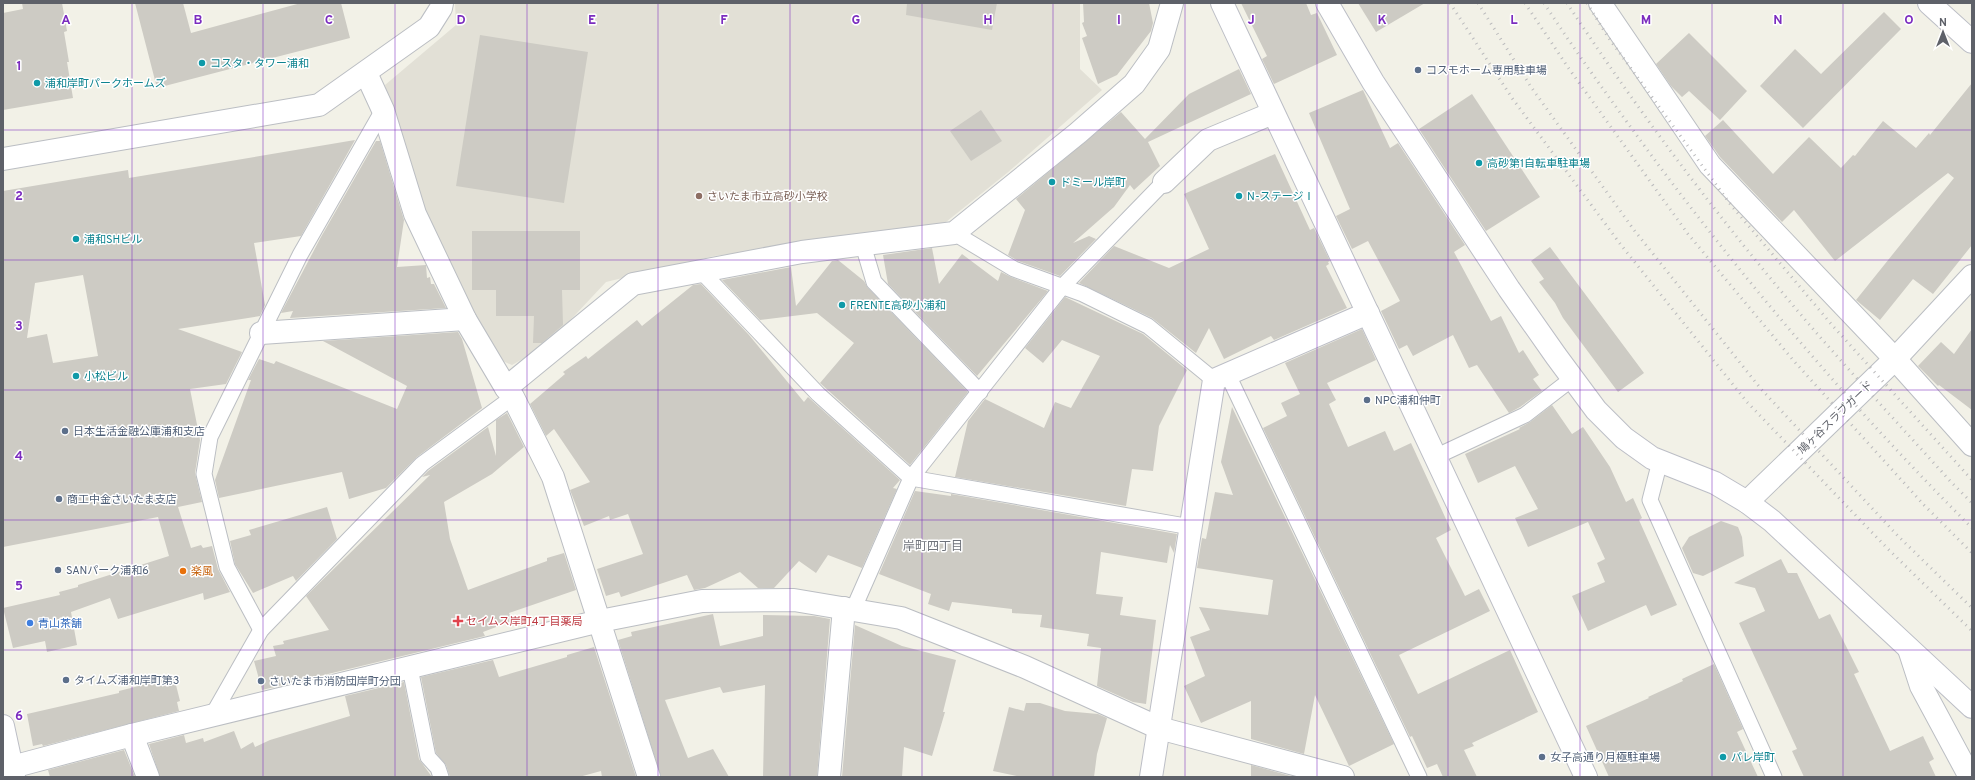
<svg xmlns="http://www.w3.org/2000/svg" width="1975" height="780" font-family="Overpass,'Noto Sans JP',sans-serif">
<rect width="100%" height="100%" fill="#f2f1e7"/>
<!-- education -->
<path fill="#e2e0d6" d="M455,3h625v66l22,21 -95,83 -66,53 -227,30 -108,26 -59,63 -35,20 -14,-6 -33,-61 -37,-79 -33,-98 -10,-36 71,-60z"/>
<!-- building -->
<g fill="#cdcbc4" fill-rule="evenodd">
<path d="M22,3h40l5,28 -3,1 5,30h-2l6,36 -70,12v-97l20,-4z"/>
<path d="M135,3h48l8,30 110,-30h40l9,35 -193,50z"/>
<path d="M907,3h90l-5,27 -86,-15z"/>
<path d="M1083,3h66l4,20 -2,8 -34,44 -19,9 -16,-46 5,-2 -5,-13 2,-1z"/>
<path d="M1241,3h65l5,12 6,-2 20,42 -63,29 -12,-25 5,-3z"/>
<path d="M1358,3h67l-49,29z"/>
<path d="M1884,12l17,17 -98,99 -43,-42 35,-37 26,25z"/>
<path d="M1689,33l58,58 -27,29 -31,-29 -7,6 -11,-11 -15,-22z"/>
<path d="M480,35l108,17 -24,151 -108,-17z"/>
<path d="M1239,69l12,25 -103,48 12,24 -26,24 -4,-5 -16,22 -41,36 16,-7 7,3 -36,37 -42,-15 -10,-6 17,-45 -9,-11 105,-87 24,27 44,-45z"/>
<path d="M1972,83v162l-39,49 -20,-15 -33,41 -24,-20 98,-122 -6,-5 -113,88 -41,-51 -12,12 -62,-65 -15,-21 18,-16 50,54 36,-37 32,31 12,-13 2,1 28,-35 33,27 13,-15 1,2z"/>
<path d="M1363,90l27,58 8,-5 67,102 -11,7 37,69 10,-5 18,37 4,-3 16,25 -6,4 9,12 -22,16 -11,6 -32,-48 -8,3 -16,-33 -40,21 -6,-11 -8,4 -18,-38 19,-10 -32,-60 -16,8 -16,-33 14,-7 -41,-96z"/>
<path d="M1472,94l68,103 -54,34 -67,-102z"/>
<path d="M981,110l21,31 -31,20 -21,-30z"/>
<path d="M355,140l-54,96 -47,7 11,62 -5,11 -82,13 64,23 -16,32 -36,5 10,51 -5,33 7,29 -24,5 13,41 10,-3 2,3 9,-2 6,23 12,23 -26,8 -1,-7 -85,26 -8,-21 -39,14 6,33 -30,7 -2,-11 -32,7 -10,-40 57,-13 -1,-3 19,-5v-2l91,-29 -11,-39 -155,30v-356l125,-21 1,8zM83,275l15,81 -45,7 -6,-29 -20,4 8,-55z"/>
<path d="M376,141h4l24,79 -7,47 29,-2 1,13 3,-1 1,7h3l12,24 -156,10 3,-7 -12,2 40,-76z"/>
<path d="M1275,154l35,76 4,-2 16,33 -2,1 1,2 -3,2 21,42 -73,32 -3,-4 -47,23 -15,-31 -13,25 -44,-35 -73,-35 35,-37 55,22 40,-19 -25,-55z"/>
<path d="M472,231h108v59h-18l1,35 -21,18h-9l1,-27h-38v-26h-24z"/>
<path d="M1550,247l94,126 -26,19 -55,-74 -8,-15 -16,-21 5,-3 -13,-18z"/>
<path d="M932,248l7,36 23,-30 36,27 3,-9 10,5 37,14 -71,85 -89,-92 -5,-29z"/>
<path d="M838,260l26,21 4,7 100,104 -58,73 -90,-82 34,-40 -37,-30 -57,7 -38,-40 69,-13 5,39 36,-45z"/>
<path d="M701,284l48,51 55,67 4,-5 92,83 -7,8 4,1 -35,79 -34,-13 -12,18 -17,-12 -25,27h-16l-18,-16 -35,16 -11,2 -7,-15 -66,22 -2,-5 -13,4 -9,-27 46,-15 -15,-40 -18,6 -1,-4 -25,10 -14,-36 20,-8 -36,-53 -8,7 -16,-32 35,-30 -2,-2 23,-16 2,3 49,-39 5,6 51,-41z"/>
<path d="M1065,297l78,37 44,36 -28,56 -6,45 -21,-2 -6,37 -171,-29 13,-56 17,-22 59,29 11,-26 16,6 29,-52 -38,-16 -19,23 -18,-15z"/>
<path d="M1362,329l14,31 -49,23 9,17 -7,4 19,43 37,-16 9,20 17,-8 40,87 -15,8 29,58 14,-7 11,22 -91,44 19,39 92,-44 28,62 -66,31 2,3 -10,4 13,27h-34l-6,-13 -10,4 -15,-32 -2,1 -147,-309 24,-12 -6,-13 19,-9 -15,-31z"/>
<path d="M1972,329v81l-33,-25 -1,1 -20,-20 23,-24 13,12z"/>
<path d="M458,332l4,7 20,69 -65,49 -31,31 -37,11 -7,-27 -123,26 -4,-18 36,-100h-3l11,-21 15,5 2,-3 121,48 10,-23 -84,-45z"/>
<path d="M1552,405l20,29 11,-7 27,40 16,35 7,-4 9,20 -3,2 38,85 -26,11 -5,-11 -58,26 -16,-35 33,-14 -8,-19 8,-4 -17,-37 -60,25 -13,-29 23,-9 -23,-43 -37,17 -13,-29 55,-25 -1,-1 11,-6z"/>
<path d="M1232,407l162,337 -45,22 -34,-71 -11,59 -53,-15v-38l-50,22 -17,-37 21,-10 -15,-39 20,-7 -11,-23 69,8 5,-35 -76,-12 5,-30 4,1 9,-47 18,3 -12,-33z"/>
<path d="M507,413l17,34 -32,27 -48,28 6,37 18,51 79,-29v-3l17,-5 12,37 -67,23 3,8 -29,11 2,4 -223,54 -8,-29 22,-5 -3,-10 11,-2 -1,-3 46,-11 -23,-34 124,-121 -8,2 6,-6 60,-44 8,29v-36z"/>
<path d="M915,491l36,5v-2l226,40 -3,19 -4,-8 -3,18 -66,-11 -5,42 27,3 -3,18 36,5 -10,84 -13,-2 -36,-16 4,-38 -14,-2 2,-12 -49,-7 2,-12 -30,-2v-4l-60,-7 -3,9 -21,-7 3,-10 -52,-20z"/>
<path d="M327,507l10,32 -41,42 -3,-5 -40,17 -18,-29 -5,-23 21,-6 -2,-5z"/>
<path d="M1721,521l17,6 4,10 2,19 -41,20 -10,-3 -11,-25 7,-11z"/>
<path d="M1781,559l7,14h9l22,46 11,-5 29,58 -5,2 36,77 33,-15 11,23 -5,3 7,15h-132l-12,-26 5,-2 -58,-126 26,-12 -10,-23 -21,-5z"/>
<path d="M713,614l7,32 43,-10v-21l51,1 16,3 -13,158h-54l2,-92 -42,8 -3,-6 -55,13 23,58 25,-9 16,28h-68l-43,-137 14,-4 -1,-4z"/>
<path d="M855,625l47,21 54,14 -13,52h2l-13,44 -28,-9 -2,30h-60z"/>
<path d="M594,647l42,130h-34l-1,-6 -22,6h-129l-4,-12 -10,-12 -15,-76 72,-17 6,17 68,-20v-2z"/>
<path d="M1714,664l29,65 -6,3 21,45h-149l-23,-51 63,-28 -1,-1 35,-16 -1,-2z"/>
<path d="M174,677l6,24 -3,1 2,9 -136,35 -1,-2 -9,2 -6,-32 92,-21v-2z"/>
<path d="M404,682l15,77 13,18h-272l-11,-33 35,-9 2,8 17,-5 1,4 30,-11 7,18 12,-7 2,5 15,-7 80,-24 -5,-20z"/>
<path d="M1026,703h14l25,8 33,3 9,4 -10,36 -3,23h-72l-29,-6 16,-64 15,4z"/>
<path d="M124,750l11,27h-85l-2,-7z"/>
<path d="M1251,765l43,12h-43z"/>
</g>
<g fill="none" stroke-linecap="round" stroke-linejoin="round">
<defs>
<g id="lane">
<path d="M954,233l60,36 69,25 65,32 66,54"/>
<path d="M863,245l11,37 106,110"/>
<path d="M700,270l118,124 93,84 280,49"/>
<path d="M1228,375l191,402"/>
<path d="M1435,457l90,-42 48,-37"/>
<path d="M1660,461l-10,39 124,277"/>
<path d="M853,610l58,-132 151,-191 102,-105"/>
<path d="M261,630l-34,-63 -23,-93 6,-37 90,-182 83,-145"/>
<path d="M410,668l18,89 10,11 3,9"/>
<path d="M212,716l49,-86 161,-166 91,-67"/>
</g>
<g id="street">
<path d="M1600,3l110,162 185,194 77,86"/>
<path d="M366,73l17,37 32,104 50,105 41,69 7,9 40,80 96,300"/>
<path d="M3,159l316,-54 110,-78 12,-19 1,-5"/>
<path d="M1164,182l44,-42 65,-27"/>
<path d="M261,333l204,-14"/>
<path d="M506,388l127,-104 169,-32 152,-19 124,-100 56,-49 25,-35 13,-46"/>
<path d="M1747,502l148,-143 77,-83"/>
<path d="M1909,649l12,37 49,91"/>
<path d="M132,735l16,42"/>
<path d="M12,767l120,-32 468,-114 102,-20 92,-1 107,18 124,49 134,61 184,49"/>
<path d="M829,777l15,-169"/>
</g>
<g id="secondary">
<path d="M1222,3l364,774"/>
<path d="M1327,3l46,79 136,207 47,67 40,54 28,28 28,20 63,25 32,19 25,19 200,186"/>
<path d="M1929,3l43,39"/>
<path d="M3,726l11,51"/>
<path d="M1151,777l63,-397 154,-67"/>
</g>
</defs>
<!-- lane casing -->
<use href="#lane" stroke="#bbbec3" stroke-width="17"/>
<!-- street casing -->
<use href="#street" stroke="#bbbec3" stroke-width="24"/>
<!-- secondary casing -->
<use href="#secondary" stroke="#bcbec6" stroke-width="24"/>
<!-- lane -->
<use href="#lane" stroke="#fff" stroke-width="15"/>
<!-- street -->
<use href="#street" stroke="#fff" stroke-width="22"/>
<!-- secondary -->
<use href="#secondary" stroke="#fff" stroke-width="22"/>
<!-- rail -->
<g stroke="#bababc" stroke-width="3" stroke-dasharray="1 5" stroke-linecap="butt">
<path d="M1450,3l62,95 109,147 126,157 139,145 86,84"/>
<path d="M1478,3l53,84 103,143 127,159 137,147 74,72"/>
<path d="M1525,3l42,63 121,168 105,126 131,145 48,48"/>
<path d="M1544,3c35,54 72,104 110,156 97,130 203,254 318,369"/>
<path d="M1567,3c76,116 163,230 253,334 43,49 87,96 130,144l22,22"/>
<path d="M1587,3l21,34 123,168 101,120 140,155"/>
</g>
</g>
<!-- grid -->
<path fill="none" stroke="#7b2cbf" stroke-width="1" stroke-opacity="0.55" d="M132,3v774M263,3v774M395,3v774M527,3v774M658,3v774M790,3v774M922,3v774M1053,3v774M1185,3v774M1317,3v774M1448,3v774M1580,3v774M1712,3v774M1843,3v774M3,130h1969M3,260h1969M3,390h1969M3,520h1969M3,650h1969"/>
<!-- markers -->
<g fill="#0f9aa8" stroke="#fff" stroke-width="1.5">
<circle cx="202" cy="63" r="4"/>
<circle cx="37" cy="83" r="4"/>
<circle cx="1479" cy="163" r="4"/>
<circle cx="1052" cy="182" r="4"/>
<circle cx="1239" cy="196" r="4"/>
<circle cx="76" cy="239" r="4"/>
<circle cx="842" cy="305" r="4"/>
<circle cx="76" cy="376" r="4"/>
<circle cx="1723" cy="757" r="4"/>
</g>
<g fill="#5c6f8a" stroke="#fff" stroke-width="1.5">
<circle cx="1418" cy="70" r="4"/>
<circle cx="1367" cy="400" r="4"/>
<circle cx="65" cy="431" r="4"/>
<circle cx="59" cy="499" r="4"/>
<circle cx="58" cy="570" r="4"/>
<circle cx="66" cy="680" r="4"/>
<circle cx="261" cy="681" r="4"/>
<circle cx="1542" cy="757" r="4"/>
</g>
<circle fill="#8d6e63" stroke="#fff" stroke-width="1.5" cx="699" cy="196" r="4"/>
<circle fill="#e8710a" stroke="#fff" stroke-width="1.5" cx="183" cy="571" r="4"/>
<path fill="#e0444e" stroke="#fff" stroke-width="1.5" d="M456 615h4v4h4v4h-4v4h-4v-4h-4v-4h4z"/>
<circle fill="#3f7fe0" stroke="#fff" stroke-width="1.5" cx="30" cy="623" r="4"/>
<g text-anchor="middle" stroke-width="3" stroke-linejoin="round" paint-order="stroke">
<!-- culture labels -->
<g font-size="11" fill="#0d838f" stroke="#fff" text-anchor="start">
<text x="210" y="67">コスタ・タワー浦和</text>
<text x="45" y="87">浦和岸町パークホームズ</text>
<text x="1487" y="167">高砂第1自転車駐車場</text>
<text x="1060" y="186">ドミール岸町</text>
<text x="1247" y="200">N-ステージⅠ</text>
<text x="84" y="243">浦和SHビル</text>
<text x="850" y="309">FRENTE高砂小浦和</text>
<text x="84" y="380">小松ビル</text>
<text x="1731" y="761">パレ岸町</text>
</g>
<!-- service labels -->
<g font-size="11" fill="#4e5e75" stroke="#fff" text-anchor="start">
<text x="1426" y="74">コスモホーム専用駐車場</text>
<text x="1375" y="404">NPC浦和仲町</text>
<text x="73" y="435">日本生活金融公庫浦和支店</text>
<text x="67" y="503">商工中金さいたま支店</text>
<text x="66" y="574">SANパーク浦和6</text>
<text x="74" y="684">タイムズ浦和岸町第3</text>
<text x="269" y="685">さいたま市消防団岸町分団</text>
<text x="1550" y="761">女子高通り月極駐車場</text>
</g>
<!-- education labels -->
<g font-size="11" fill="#785e54" stroke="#fff" text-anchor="start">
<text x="707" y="200">さいたま市立高砂小学校</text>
</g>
<!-- street labels -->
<g font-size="11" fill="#5e6169" stroke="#fff">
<text transform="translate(1835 417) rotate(-44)" y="4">鳩ヶ谷スラブガード</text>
</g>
<!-- food labels -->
<g font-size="11" fill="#c56008" stroke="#fff" text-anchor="start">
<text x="191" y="575">楽風</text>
</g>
<!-- health labels -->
<g font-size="11" fill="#be3a42" stroke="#fff" text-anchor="start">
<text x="466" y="625">セイムス岸町4丁目薬局</text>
</g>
<!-- shop labels -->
<g font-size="11" fill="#366cbe" stroke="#fff" text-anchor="start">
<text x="38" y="627">青山茶舗</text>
</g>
<!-- neighbourhood labels -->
<g font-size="12" fill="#6f737b" stroke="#fff">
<text x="933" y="550">岸町四丁目</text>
</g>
</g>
<g font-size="13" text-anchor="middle" font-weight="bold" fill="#7b2cbf" stroke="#fff" stroke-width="3" stroke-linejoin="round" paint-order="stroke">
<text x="66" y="24">A</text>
<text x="198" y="24">B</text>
<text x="329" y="24">C</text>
<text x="461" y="24">D</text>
<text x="592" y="24">E</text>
<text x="724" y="24">F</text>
<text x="856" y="24">G</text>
<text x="988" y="24">H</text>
<text x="1119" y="24">I</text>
<text x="1251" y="24">J</text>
<text x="1382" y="24">K</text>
<text x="1514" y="24">L</text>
<text x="1646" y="24">M</text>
<text x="1778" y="24">N</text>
<text x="1909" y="24">O</text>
<text x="19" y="70">1</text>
<text x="19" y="200">2</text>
<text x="19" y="330">3</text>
<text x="19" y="460">4</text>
<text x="19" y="590">5</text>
<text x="19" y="720">6</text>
</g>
<!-- border -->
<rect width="1975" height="780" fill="none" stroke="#5e6169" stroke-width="8"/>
<!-- north arrow -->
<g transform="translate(1943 32)" stroke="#ffffff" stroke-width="3" paint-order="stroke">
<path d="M0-3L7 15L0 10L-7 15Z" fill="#5e6169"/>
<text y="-6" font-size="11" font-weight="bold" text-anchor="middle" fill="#5e6169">N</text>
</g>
</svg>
